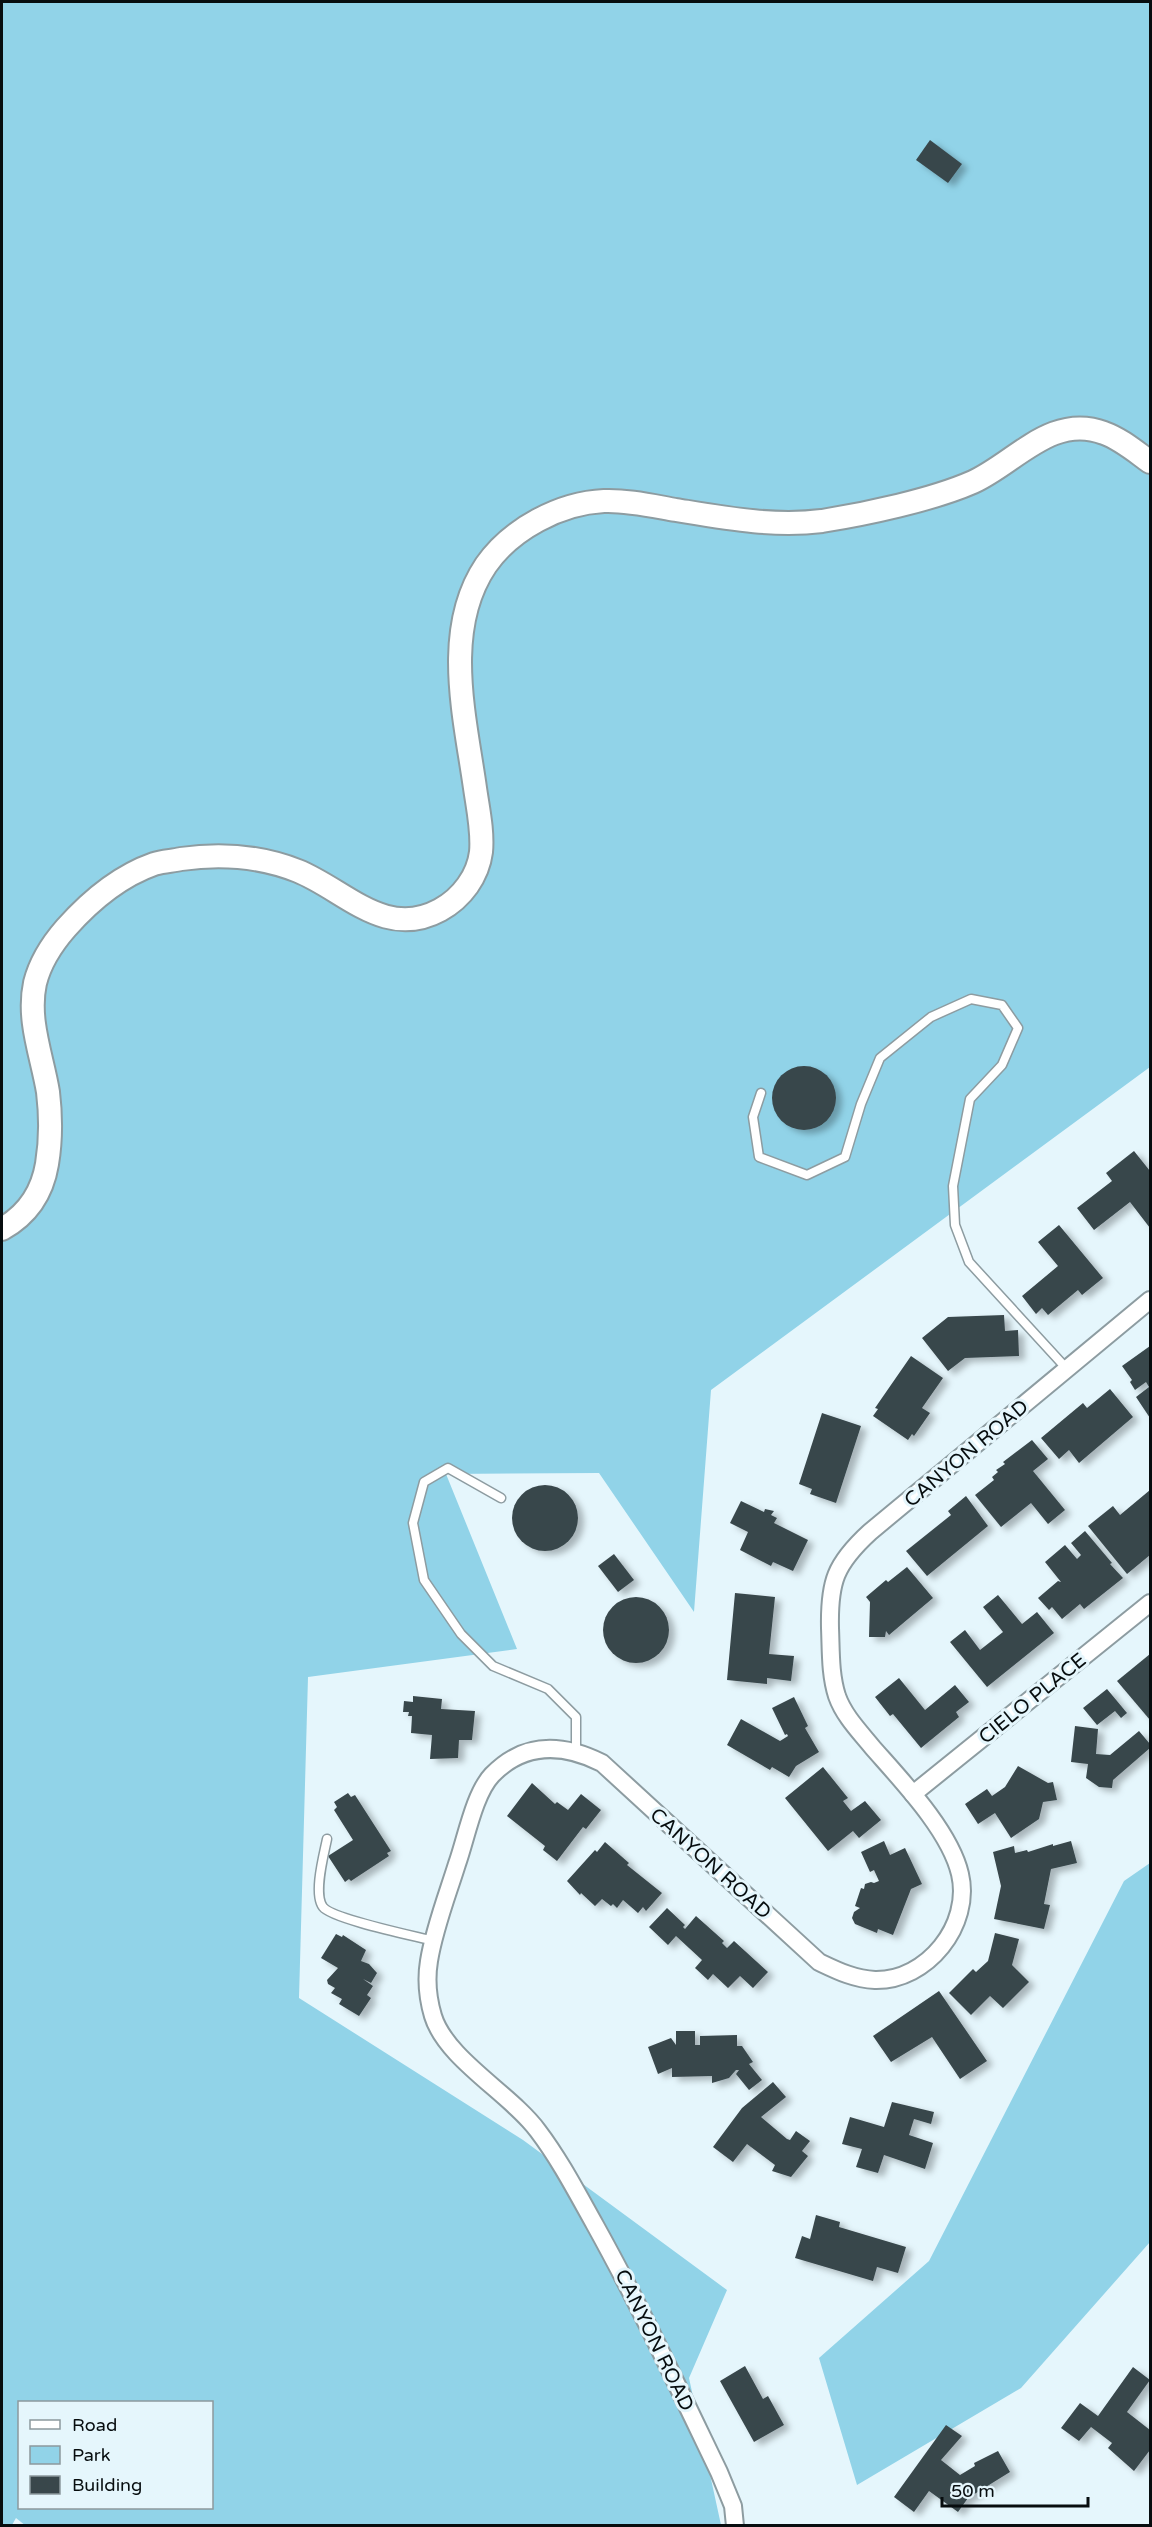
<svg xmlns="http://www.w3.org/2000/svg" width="1152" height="2527" font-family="'Varela Round',sans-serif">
<defs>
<filter id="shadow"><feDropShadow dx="6" dy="4" stdDeviation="3" flood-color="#0004"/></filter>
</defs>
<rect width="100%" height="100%" fill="#e5f6fc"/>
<!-- green -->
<g fill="#91d3e8" fill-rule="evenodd">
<path d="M2,2h1148v1065l-439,323 -17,222 -95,-139 -153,1 71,175 -209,28 -9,321 224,142 204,150 -38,88 32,147 -695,1 -10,-8 -4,7 -10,1zM20,2402h192v106h-192z"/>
<path d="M1150,1863v379l-129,146 -164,97 -38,-127 110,-97 195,-380z"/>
</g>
<!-- building -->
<g fill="#39474b" filter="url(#shadow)">
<path d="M930,140l32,24 -14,19 -32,-23z"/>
<circle cx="804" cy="1098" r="32"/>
<path d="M1134,1151l16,20v57l-20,-26 -36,28 -17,-22 35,-27 -6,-8z"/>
<path d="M1059,1225l44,53 -21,17 -4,-5 -30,25 -6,-7 -6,6 -14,-18 36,-30 -20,-24z"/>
<path d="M1004,1315l1,16 13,-1 1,26 -54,2 -17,13 -26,-33 26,-21z"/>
<path d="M1150,1346v72l-14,-21 13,-10 -3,-5 -11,8 -5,-8 2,-2 -10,-14z"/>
<path d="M911,1356l32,22 -21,30 8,5 -16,23 -2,-2 -4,6 -35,-24 5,-7 -3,-1z"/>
<path d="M1110,1389l23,28 -54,46 -10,-13 -10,9 -18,-21 42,-35 4,5z"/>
<path d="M822,1413l39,13 -25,77 -26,-9 2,-5 -13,-5z"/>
<path d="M1032,1440l16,19 -15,12 32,39 -17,14 -17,-21 -30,24 -26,-32 19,-15 -2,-3 6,-5 -2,-2 9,-6 -2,-2z"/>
<circle cx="545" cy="1518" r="33"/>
<path d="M1150,1490v65l-23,19 -39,-48 25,-20 7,9z"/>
<path d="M966,1496l22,30 -61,50 -21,-25 45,-36 -3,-4z"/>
<path d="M741,1501l23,11 1,-3 9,2 -3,4 6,3 -3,5 34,17 -15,31 -20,-9 -2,4 -31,-16 8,-18 -18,-9z"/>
<path d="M1085,1531l27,32 -2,1 13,14 -39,31 -4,-5 -18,15 -10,-12 -3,3 -11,-12 20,-17 3,1 -16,-20 20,-17 12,14 4,-4 -10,-12z"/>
<path d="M614,1554l20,26 -16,12 -20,-26z"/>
<path d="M907,1567l26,31 -44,37 -3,-4 -1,6h-16l1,-35 -4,-5 20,-17 2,2z"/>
<path d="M735,1593l40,4 -6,57 25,2 -3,25 -24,-3v6l-40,-4z"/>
<path d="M998,1595l24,29 15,-12 17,21 -67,54 -37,-45 15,-12 15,20 23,-18 -20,-25z"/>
<circle cx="636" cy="1630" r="33"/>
<path d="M1150,1654v66l-33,-39z"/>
<path d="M899,1678l26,32 30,-25 14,17 -13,10 3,5 -38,31 -28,-34 -3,2 -15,-19z"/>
<path d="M1107,1689l20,24 -6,5 -6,-7 -18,14 -14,-17z"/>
<path d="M413,1696l29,3 -1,10 34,2 -3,29h-13l-1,18 -28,1 2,-24 -21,-2 1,-17h-4l1,-4h-6l1,-11 9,1z"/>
<path d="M794,1697l14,29 -3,2 14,24 -23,14 -7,11 -17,-10 -2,3 -43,-25 14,-26 39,22 8,-5 -1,-2 -2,1 -13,-27z"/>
<path d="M1075,1726l23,3 -2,25 14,1 29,-24 11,13v4l-37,32 -1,8 -13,-1 -13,-9 2,-14 -17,-2z"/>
<path d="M1018,1766l30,17 5,-1 4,18 -14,2 -4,17 -28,19 -16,-25 -17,11 -13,-20 22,-15 5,7 13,-9z"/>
<path d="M823,1767l25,31 -5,3 8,10 14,-10 16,19 -22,18 -6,-7 -25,20 -43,-53z"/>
<path d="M532,1783l23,21 2,-2 11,8 13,-16 20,16 -15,19 -3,-2 -26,34 -14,-11 2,-4 -38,-30z"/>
<path d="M348,1793l3,4 4,-2 36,56 -4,2 2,3 -38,25 -2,-2 -4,3 -17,-26 25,-16 -19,-30 3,-3 -3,-5z"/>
<path d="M884,1841l6,14 15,-7 17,36 -11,5 -18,46 -15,-6 -1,4 -22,-9 -3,-6 2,-6 6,-4 -5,-2 6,-18 3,1 1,-5 6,-2 3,1 5,-2 -5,-11 -4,2 -9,-20z"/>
<path d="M1071,1841l6,22 -26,6 -7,35 6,1 -6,24 -50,-10 7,-33 -8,-34 21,-6 1,7 12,-3 1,2 25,-8v2z"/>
<path d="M605,1842l24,21 -2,2 35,28 -16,18 -3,-4 -5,6 -15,-13 -6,8 -4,-4 -2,2 -9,-7 -7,7 -14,-13 -1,2 -13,-14 28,-31 2,2z"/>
<path d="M667,1908l18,17 -2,2 2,2 11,-13 28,25 -2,2 5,5 7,-7 34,31 -15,16 -13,-12 -12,12 -15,-14 -5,6 -13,-12 7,-8 -26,-24 -8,9 -19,-18z"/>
<path d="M995,1933l24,6 -7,26 17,17 -26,26 -13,-12 -19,19 -22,-22 24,-24 3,3 12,-11z"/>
<path d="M336,1934l6,3 1,-2 23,15 -5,11 8,3 8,9 -6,10 -8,-4 10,7 -6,9 4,3 -12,18 -20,-12 3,-5 -11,-6 4,-5 -7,-4 -1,-4 11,-12 -17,-10z"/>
<path d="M939,1991l48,70 -27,18 -28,-42 -41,25 -18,-26z"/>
<path d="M676,2031h19v14h5v-9l37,-1v11h5l11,16 -4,2 13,16 -13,10 -13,-16 3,-4h-3l-7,8 -17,5v-7l-40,1v-9l-14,6 -10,-27 23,-9 5,7z"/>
<path d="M773,2082l13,15 -25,20 26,22 3,1 6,-9 14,10 -8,10 6,5 -17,21 -19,-6 3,-6 -28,-21 -14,18 -20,-15 29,-39z"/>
<path d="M892,2102l42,10 -3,12 -17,-5 -5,16 24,8 -8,26 -41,-14 -6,18 -22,-6 6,-18 -20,-5 8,-27 34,10z"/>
<path d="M816,2215l24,7 -1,5 67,20 -8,26 -21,-6 -4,14 -78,-23 7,-22 8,3z"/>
<path d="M745,2366l18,33 5,-3 16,29 -30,17 -34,-61z"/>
<path d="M1133,2367l17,13 -23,32 23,18v20l-16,21 -26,-23 4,-5 -21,-16 -12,14 -18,-13 19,-25 18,13z"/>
<path d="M946,2425l16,11 -21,24 19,15 15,-9 -1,-3 24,-12 12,21 -42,26 -10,14 -29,-21 -15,21 -20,-15z"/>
</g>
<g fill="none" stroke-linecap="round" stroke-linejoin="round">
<defs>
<g id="lane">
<path d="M761,1093l-8,24 6,40 48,18 38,-18 16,-53 19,-46 51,-41 40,-18 31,6 16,23 -16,37 -32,34 -17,87 2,39 14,37 98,107"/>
<path d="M501,1498l-53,-30 -24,14 -11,41 11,57 37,54 32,32 55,23 28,28v34"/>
<path d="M327,1839c-3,15 -14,55 -4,68 9,12 92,29 111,34"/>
</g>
<g id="street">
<path d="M913,1794l237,-191"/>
<path d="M735,2526l-2,-20 -14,-34c-40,-83 -79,-166 -124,-247 -18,-32 -35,-65 -57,-94 -27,-37 -92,-72 -105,-115 -5,-17 -7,-37 -4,-55 5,-32 18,-65 28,-97 9,-25 17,-70 35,-89 33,-34 72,-31 110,-12l217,199c19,9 35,17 56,18 52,1 97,-55 85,-106 -10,-43 -58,-93 -87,-126 -13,-16 -29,-32 -36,-52 -7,-22 -6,-45 -7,-68 -1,-46 5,-64 40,-96l280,-232"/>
</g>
<path id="secondary" d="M2,1229c25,-14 40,-35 45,-65 4,-24 4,-47 1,-72 -6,-36 -21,-72 -13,-109 5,-20 17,-39 31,-55 24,-27 54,-52 88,-64 9,-3 19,-3 27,-5 41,-6 79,-3 117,12 47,19 87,69 142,39 22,-12 38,-34 41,-58 2,-21 -3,-43 -6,-64 -10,-71 -33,-158 11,-223 25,-36 74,-62 118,-64 23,-1 49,5 72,9 49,8 97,17 146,11 44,-7 110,-21 151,-39 42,-19 79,-69 131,-49 17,6 32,19 46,29"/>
</defs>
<!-- lane casing -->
<use href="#lane" stroke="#8d9ca1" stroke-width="11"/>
<!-- street casing -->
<use href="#street" stroke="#8d9ca1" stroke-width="20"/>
<!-- secondary casing -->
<use href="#secondary" stroke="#8d9ca1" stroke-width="26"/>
<!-- lane -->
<use href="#lane" stroke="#fff" stroke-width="8"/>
<!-- street -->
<use href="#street" stroke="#fff" stroke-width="16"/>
<!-- secondary -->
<use href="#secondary" stroke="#fff" stroke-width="22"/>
</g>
<g text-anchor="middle" stroke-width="6" stroke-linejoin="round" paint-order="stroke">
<!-- street labels -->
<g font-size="20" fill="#070d0f" stroke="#e5f6fc">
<text transform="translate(966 1453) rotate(-40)" y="7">CANYON ROAD</text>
<text transform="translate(1032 1698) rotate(-39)" y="7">CIELO PLACE</text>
<text transform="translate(711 1863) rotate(42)" y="7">CANYON ROAD</text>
<text transform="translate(655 2340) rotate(64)" y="7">CANYON ROAD</text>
</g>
</g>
<!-- border -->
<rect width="1152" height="2527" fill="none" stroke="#070d0f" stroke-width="6"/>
<!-- legend -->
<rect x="18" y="2401" width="195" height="108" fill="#e5f6fc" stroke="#8c999d" stroke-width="1.5"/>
<rect x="30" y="2420" width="30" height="9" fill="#ffffff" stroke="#8c999d" stroke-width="1.5"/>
<text x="72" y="2431" font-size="18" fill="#070d0f">Road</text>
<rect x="30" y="2446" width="30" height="18" fill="#91d3e8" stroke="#8c999d" stroke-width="1.5"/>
<text x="72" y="2461" font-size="18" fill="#070d0f">Park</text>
<rect x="30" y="2476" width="30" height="18" fill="#39474b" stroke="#8c999d" stroke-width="1.5"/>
<text x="72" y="2491" font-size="18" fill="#070d0f">Building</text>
<!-- scale -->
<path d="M942 2497v9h146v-9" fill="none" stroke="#070d0f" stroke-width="3"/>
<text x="951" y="2497" font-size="18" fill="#070d0f" stroke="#e5f6fc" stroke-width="4.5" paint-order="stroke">50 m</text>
</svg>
